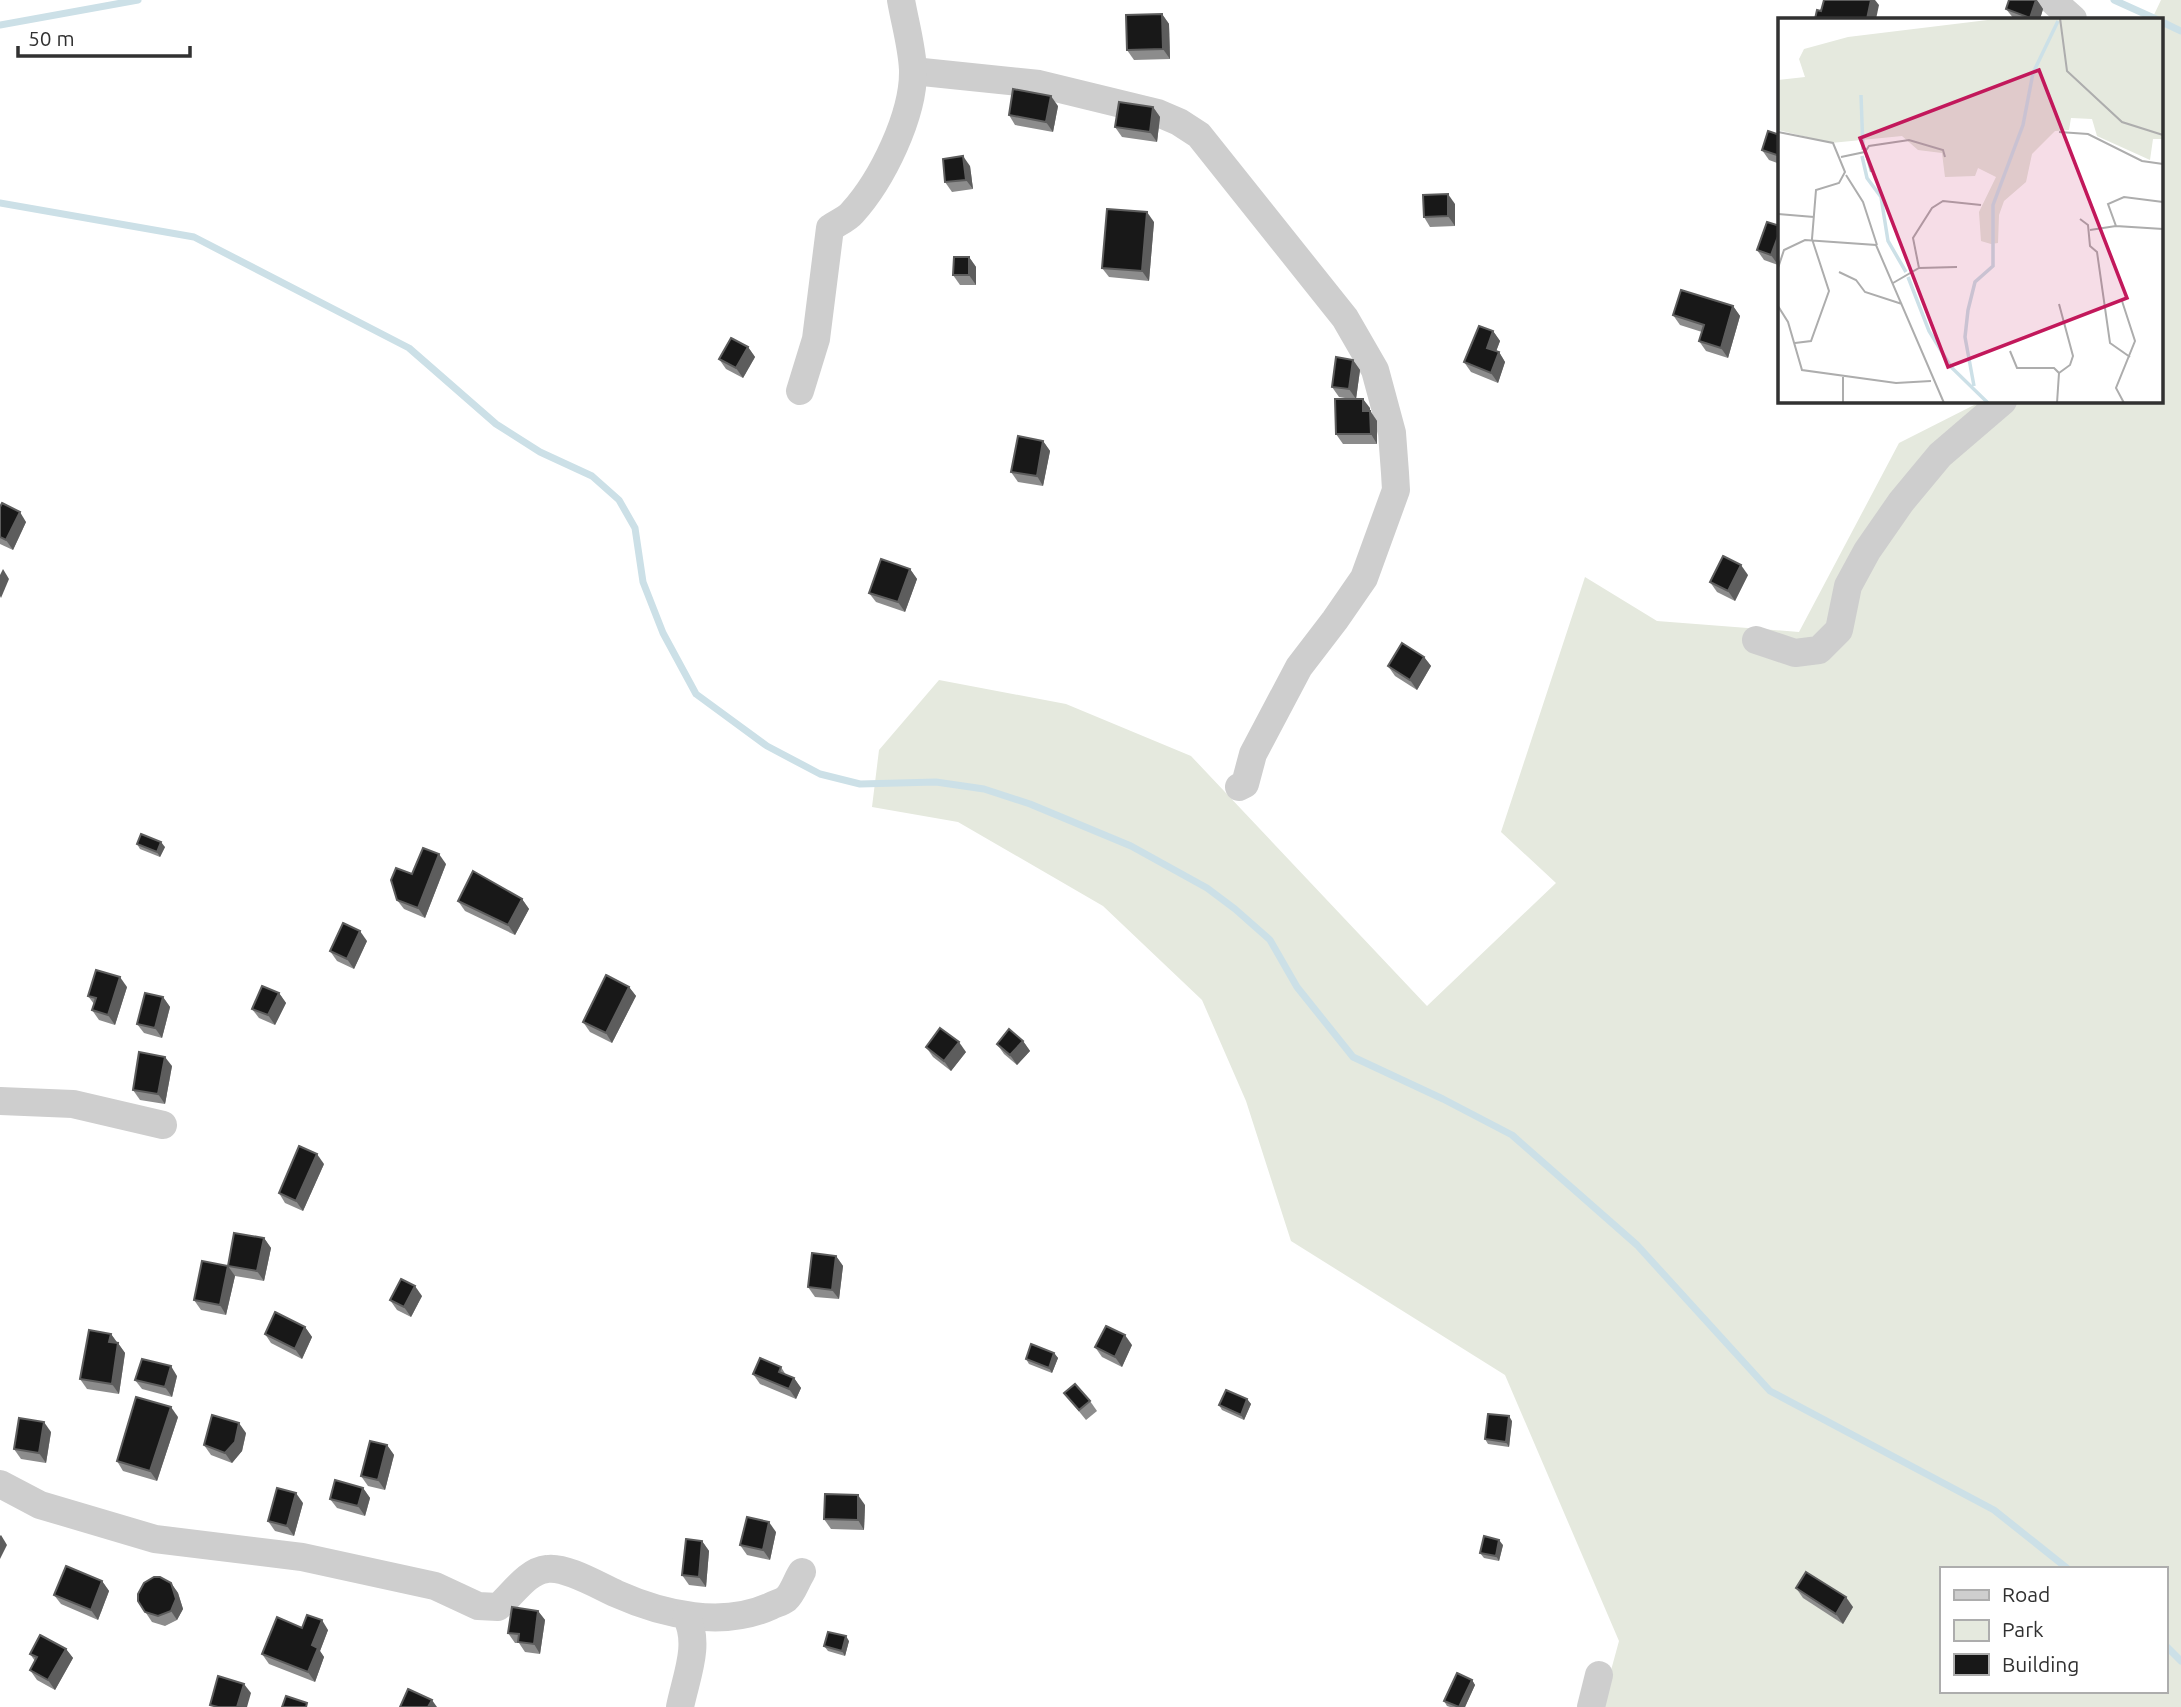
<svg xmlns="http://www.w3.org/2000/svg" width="2181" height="1707" font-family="Ubuntu,sans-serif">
<rect width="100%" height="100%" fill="#fff"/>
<!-- green -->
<path fill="#e5e9de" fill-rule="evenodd" d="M2161,0h20v1707h-580l18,-66 -114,-266 -214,-134 -45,-140 -44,-101 -99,-94 -145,-84 -86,-15 7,-57 60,-70 127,24 125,52 236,250 129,-123 -55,-51 84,-255 72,44 142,11 100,-189 83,-42h180v-382h-10zM1941,1569h224v122h-224z"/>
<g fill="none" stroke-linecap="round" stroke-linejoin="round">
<!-- stream -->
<g stroke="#cce0e7" stroke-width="7">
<path d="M2114,0l42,19"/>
<path d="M2162,22l19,9"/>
<path d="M0,25l138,-25"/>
<path d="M0,203l194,34 215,111 87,76 44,28 52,24 27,24 16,28 8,54 20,51 33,61 71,52 53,28 40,10 76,-2 48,7 46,15 101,42 76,42 28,21 35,31 27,47 56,70 90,42 69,36 125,110 133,146 224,119 74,59"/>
<path d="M2165,1645l16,16"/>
</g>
<!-- street -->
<g stroke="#cecece" stroke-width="28">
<path d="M2052,0l21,19"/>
<path d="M913,71l126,13 119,29 21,9 20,13 146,183 30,52 17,63 3,40 1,17 -32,88 -29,42 -36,47 -46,87 -8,30 -6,3"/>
<path d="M800,391l16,-52 14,-111c7,-5 17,-9 22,-15 30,-33 62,-98 61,-143 -1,-23 -8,-47 -12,-70"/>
<path d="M1756,640l39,13 24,-3 20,-20 9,-44 19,-35 34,-49 39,-47 63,-54"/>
<path d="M0,1101l73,3 90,21"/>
<path d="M0,1484l40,21 115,34 147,18 133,29 43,20 20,1c15,-13 29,-36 49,-38 19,-3 52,17 70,25 47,21 106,34 154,12 4,-2 11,-4 15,-7 7,-6 11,-20 16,-27"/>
<path d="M680,1707c6,-30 21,-63 6,-91"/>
<path d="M1591,1707l8,-32"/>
</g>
</g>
<!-- wall -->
<g fill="#8c8c8c">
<path d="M2037,0l6,9 -3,10h-26l-8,-10z"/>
<path d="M1162,14l7,10 1,35 -36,1 -7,-10z"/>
<path d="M1058,106l-5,26 -38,-7 -6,-10z"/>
<path d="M1153,107l7,10 -3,25 -35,-5 -7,-10z"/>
<path d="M1780,135v29l-11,-4 -7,-10z"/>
<path d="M970,166l3,23 -21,3 -7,-10z"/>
<path d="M1455,204v22l-25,1 -6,-10z"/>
<path d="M1154,222l-5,59 -40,-4 -7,-9z"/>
<path d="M1780,226v33l-2,6 -14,-5 -7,-10z"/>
<path d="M969,257l7,10v18h-16l-7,-10z"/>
<path d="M1733,306l7,10 -12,42 -22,-7 -7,-10 3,-9 -22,-7 -7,-10z"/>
<path d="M1493,331l7,10 -4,10 3,1 6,10 -7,21 -27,-11 -7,-10z"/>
<path d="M748,347l7,10 -12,21 -17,-9 -7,-10z"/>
<path d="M1353,360l7,10 -4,29h7l14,22v23h-34l-7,-10 15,-35 -12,-2 -7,-10z"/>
<path d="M1043,441l7,10 -7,35 -25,-4 -7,-10z"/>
<path d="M0,507l26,15 -13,28 -13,-6z"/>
<path d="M910,569l7,10 -12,33 -29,-10 -7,-9z"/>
<path d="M1748,575l-13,26 -18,-9 -7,-10z"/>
<path d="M1424,657l7,9 -14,24 -22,-14 -7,-10z"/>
<path d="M137,844l28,3 -5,10 -20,-8z"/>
<path d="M446,864l-21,54 -21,-9 -7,-9 15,-26z"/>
<path d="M522,899l7,10 -14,26 -50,-24 -7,-10z"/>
<path d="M367,941l-13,28 -17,-8 -7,-10z"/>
<path d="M127,987l-12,38 -16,-5 -7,-10 2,-6 -6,-8z"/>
<path d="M629,987l7,9 -24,47 -22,-11 -7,-10z"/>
<path d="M279,993l7,10 -11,22 -16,-7 -7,-9z"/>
<path d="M163,997l7,10 -8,31 -18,-5 -7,-9z"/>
<path d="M1023,1041l7,10 -13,14 -13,-11 -7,-10z"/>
<path d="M926,1047l40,5 -15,19 -18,-14z"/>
<path d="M172,1066l-7,38 -25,-4 -7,-10z"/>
<path d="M324,1164l-21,47 -18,-8 -6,-10z"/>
<path d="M264,1238l7,10 -7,33 -29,-5 -9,39 -25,-5 -7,-10 34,-34z"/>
<path d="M836,1256l7,10 -4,33 -24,-2 -7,-10z"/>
<path d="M422,1296l-11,21 -14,-7 -7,-10z"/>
<path d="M305,1327l7,10 -10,22 -31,-16 -6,-9z"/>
<path d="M111,1334l14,19 -6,41 -32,-5 -7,-10z"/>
<path d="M1132,1345l-10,22 -20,-10 -7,-10z"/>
<path d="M1054,1353l4,5 -6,15 -23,-9 -3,-5z"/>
<path d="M781,1367l5,8 8,3 7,10 -5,11 -36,-15 -7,-10z"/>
<path d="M177,1376l-5,21 -30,-8 -7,-9z"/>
<path d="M1064,1393l26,8 7,10 -11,9z"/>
<path d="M1247,1399l4,5 -7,16 -22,-10 -3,-5z"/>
<path d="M178,1417l-21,64 -34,-10 -6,-10z"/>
<path d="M1512,1421l-3,26 -21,-3 -3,-5z"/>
<path d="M51,1432l-5,31 -25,-4 -7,-10z"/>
<path d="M246,1433l-4,18 -10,12 -21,-8 -7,-10z"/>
<path d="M387,1445l7,10 -9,35 -17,-4 -7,-10z"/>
<path d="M363,1488l7,10 -5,18 -28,-8 -7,-9z"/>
<path d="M303,1503l-9,33 -19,-5 -7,-10z"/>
<path d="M865,1505l-1,25 -33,-1 -7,-10z"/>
<path d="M776,1532l-6,28 -23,-5 -7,-10z"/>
<path d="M702,1541l7,10 -3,36 -17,-2 -7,-10z"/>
<path d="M1503,1545l-4,16 -15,-3 -4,-5z"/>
<path d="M102,1581l7,10 -11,29 -37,-16 -7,-9z"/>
<path d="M171,1583l7,10 5,16 -6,11 -12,6 -13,-4 -14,-21z"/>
<path d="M1796,1588l57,19 -10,17 -40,-26z"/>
<path d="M538,1611l7,9 -5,34 -15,-2 -6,-9h-4l-7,-10z"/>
<path d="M302,1628l26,2 -8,21 4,6 -9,25 -46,-18 -7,-10z"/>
<path d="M849,1641l-4,15 -17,-5 -4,-5z"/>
<path d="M66,1649l7,9 -18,32 -18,-10 -7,-10 5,-9 -5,-7z"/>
<path d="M1472,1680l3,5 -10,22h-15l-3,-1 -3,-5z"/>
</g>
<!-- shaded-wall -->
<g fill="#5d5d5d">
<path d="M1871,0h4l4,5 -3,14h-9z"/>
<path d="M2037,0l6,9 -3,10h-8l-2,-1z"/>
<path d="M1162,14l7,10 1,35 -7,-10z"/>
<path d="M1051,96l7,10 -5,26 -7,-10z"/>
<path d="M1153,107l7,10 -3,25 -7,-10z"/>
<path d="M963,156l7,10 3,23 -7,-9z"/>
<path d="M1448,194l7,10v22l-7,-10z"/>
<path d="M1147,212l7,10 -5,59 -7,-10z"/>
<path d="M1780,231v28l-2,6 -7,-10z"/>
<path d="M969,257l7,10v18l-7,-10z"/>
<path d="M1733,306l7,10 -12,42 -7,-10z"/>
<path d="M1493,331l7,10 -6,16 -7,-9z"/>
<path d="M748,347l7,10 -12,21 -7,-10z"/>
<path d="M1499,352l6,10 -7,21 -7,-10z"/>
<path d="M1353,360l7,10 -4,29 -7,-10z"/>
<path d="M1363,399l7,9v13l-7,-10z"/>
<path d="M1370,411l7,10v23l-6,-10z"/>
<path d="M1043,441l7,10 -7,35 -6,-10z"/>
<path d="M20,512l6,10 -13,28 -7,-10z"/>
<path d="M1741,565l7,10 -13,26 -7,-10z"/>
<path d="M3,569l6,10 -8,19 -1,-2v-21z"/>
<path d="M910,569l7,10 -12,33 -7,-10z"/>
<path d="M1424,657l7,9 -14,24 -7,-10z"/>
<path d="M161,842l4,5 -5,10 -3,-5z"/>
<path d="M439,854l7,10 -21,54 -7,-10z"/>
<path d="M522,899l7,10 -14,26 -7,-10z"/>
<path d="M360,931l7,10 -13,28 -7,-10z"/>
<path d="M120,977l7,10 -12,38 -7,-10z"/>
<path d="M629,987l7,9 -24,47 -6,-10z"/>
<path d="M279,993l7,10 -11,22 -7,-10z"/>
<path d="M163,997l7,10 -8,31 -7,-10z"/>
<path d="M1023,1041l7,10 -13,14 -7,-10z"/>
<path d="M959,1042l7,10 -15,19 -7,-10z"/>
<path d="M165,1057l7,9 -7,38 -7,-10z"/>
<path d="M317,1154l7,10 -21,47 -7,-10z"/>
<path d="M264,1238l7,10 -7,33 -7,-10z"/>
<path d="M836,1256l7,10 -4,33 -7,-9z"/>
<path d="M228,1266l7,10 -9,39 -6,-10z"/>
<path d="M415,1286l7,10 -11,21 -7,-10z"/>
<path d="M305,1327l7,10 -10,22 -7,-10z"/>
<path d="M111,1334l7,10 -9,-2z"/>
<path d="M1125,1335l7,10 -10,22 -7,-10z"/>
<path d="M118,1343l7,10 -6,41 -7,-10z"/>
<path d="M1054,1353l4,5 -6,15 -3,-5z"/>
<path d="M171,1366l6,10 -5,21 -7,-10z"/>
<path d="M794,1378l7,10 -5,11 -7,-10z"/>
<path d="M1247,1399l4,5 -7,16 -3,-5z"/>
<path d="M171,1407l7,10 -21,64 -7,-10z"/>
<path d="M1509,1416l3,5 -3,26 -3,-5z"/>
<path d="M44,1422l7,10 -5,31 -7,-10z"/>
<path d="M239,1423l7,10 -4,18 -10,12 -7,-10z"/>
<path d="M387,1445l7,10 -9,35 -7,-10z"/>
<path d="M363,1488l7,10 -5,18 -7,-10z"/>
<path d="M296,1493l7,10 -9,33 -7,-10z"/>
<path d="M858,1495l7,10 -1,25 -6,-10z"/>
<path d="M769,1522l7,10 -6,28 -7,-10z"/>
<path d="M1,1535l6,10 -7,14v-23z"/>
<path d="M1499,1540l4,5 -4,16 -3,-5z"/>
<path d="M702,1541l7,10 -3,36 -7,-10z"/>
<path d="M102,1581l7,10 -11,29 -7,-10z"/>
<path d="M171,1583l7,10 5,16 -6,11 -6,-9z"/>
<path d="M1846,1597l7,10 -10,17 -7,-10z"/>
<path d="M538,1611l7,9 -5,34 -6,-10z"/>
<path d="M322,1620l6,10 -8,21 4,6 -9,25 -7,-10 4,-27z"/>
<path d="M846,1636l3,5 -4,15 -3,-5z"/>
<path d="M66,1649l7,9 -18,32 -7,-10z"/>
<path d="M1472,1680l3,5 -10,22h-6z"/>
<path d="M244,1684l7,9 -4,14h-10z"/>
<path d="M432,1700l5,7h-9z"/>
</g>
<!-- building -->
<g fill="#181818" stroke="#5d5d5d" stroke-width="2">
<path d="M1824,0h47l-4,19h-52l2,-9 4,1z"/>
<path d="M2009,0h27l-6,18 -24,-9z"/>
<path d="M1162,14l1,35 -36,1 -1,-35z"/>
<path d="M1013,89l38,7 -5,26 -37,-7z"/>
<path d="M1119,102l34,5 -3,25 -35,-5z"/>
<path d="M1768,131l12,4v21l-18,-6z"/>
<path d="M963,156l3,24 -21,2 -2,-23z"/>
<path d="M1448,194v22l-24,1 -1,-22z"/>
<path d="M1107,209l40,3 -5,59 -40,-3z"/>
<path d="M1767,222l13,4v5l-9,24 -14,-5z"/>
<path d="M954,257h15v18h-16z"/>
<path d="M1681,290l52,16 -12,42 -22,-7 5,-16 -31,-10z"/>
<path d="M1479,326l14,5 -6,17 12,4 -8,21 -27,-11z"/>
<path d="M731,338l17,9 -12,21 -17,-9z"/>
<path d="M1336,357l17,3 -4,29 -17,-2z"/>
<path d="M1335,399h28v12h7l1,23h-35z"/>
<path d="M1018,436l25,5 -6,35 -26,-4z"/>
<path d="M2,503l18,9 -14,28 -6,-3v-30z"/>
<path d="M1723,556l18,9 -13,26 -18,-9z"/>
<path d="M881,559l29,10 -12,33 -29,-9z"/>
<path d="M1402,643l22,14 -14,23 -22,-14z"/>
<path d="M141,834l20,8 -4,10 -20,-8z"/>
<path d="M423,848l16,6 -21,54 -21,-8 -6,-20 5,-12 16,6z"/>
<path d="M473,871l49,28 -14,26 -50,-24z"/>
<path d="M343,923l17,8 -13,28 -17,-8z"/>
<path d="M96,970l24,7 -12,38 -16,-5 4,-12 -8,-2z"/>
<path d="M606,975l23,12 -23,46 -23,-11z"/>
<path d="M262,986l17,7 -11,22 -16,-6z"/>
<path d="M145,993l18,4 -8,31 -18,-4z"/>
<path d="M940,1028l19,14 -15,19 -18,-14z"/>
<path d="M1009,1029l14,12 -13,14 -13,-11z"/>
<path d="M139,1052l26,5 -7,37 -25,-4z"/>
<path d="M299,1146l18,8 -21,47 -17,-8z"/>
<path d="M234,1233l30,5 -7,33 -29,-5z"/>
<path d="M812,1253l24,3 -4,34 -24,-3z"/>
<path d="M202,1261l26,5 -8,39 -26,-5z"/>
<path d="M401,1279l14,7 -11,21 -14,-7z"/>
<path d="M275,1312l30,15 -10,22 -30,-15z"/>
<path d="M1106,1326l19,9 -10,22 -20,-10z"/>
<path d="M89,1330l22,4 -2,8 9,1 -6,41 -32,-5z"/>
<path d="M1031,1344l23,9 -5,15 -23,-9z"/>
<path d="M760,1358l21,9 -2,5 15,6 -5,11 -36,-15z"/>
<path d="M142,1359l29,7 -6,21 -30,-7z"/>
<path d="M1075,1384l15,17 -11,9 -15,-17z"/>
<path d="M1226,1390l21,9 -6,16 -22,-10z"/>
<path d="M136,1397l35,10 -21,64 -33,-10z"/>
<path d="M1488,1414l21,2 -3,26 -21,-3z"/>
<path d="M212,1415l27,8 -4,19 -10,11 -21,-8z"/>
<path d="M19,1418l25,4 -5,31 -25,-4z"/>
<path d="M370,1441l17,4 -9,35 -17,-4z"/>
<path d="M335,1480l28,8 -5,18 -28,-7z"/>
<path d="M277,1488l19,5 -9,33 -19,-5z"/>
<path d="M825,1494l33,1v25l-34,-1z"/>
<path d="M747,1517l22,5 -6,28 -23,-5z"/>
<path d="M1484,1536l15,4 -3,16 -16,-3z"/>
<path d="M686,1539l16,2 -3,36 -17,-2z"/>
<path d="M66,1566l36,15 -11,29 -37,-15z"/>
<path d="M1806,1572l40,25 -10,17 -40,-26z"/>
<path d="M154,1577h6l11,6 5,16 -5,12 -13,5 -13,-4 -7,-11v-7l6,-11z"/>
<path d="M512,1607l26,4 -4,33 -16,-2 1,-8 -11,-1z"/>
<path d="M307,1615l15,5 -10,25 6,3 -10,24 -46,-18 15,-37 25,11z"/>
<path d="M828,1632l18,4 -4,15 -18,-5z"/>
<path d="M40,1635l26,14 -18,31 -18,-10 7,-13 -7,-3z"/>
<path d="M1457,1673l15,7 -13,27 -15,-6z"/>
<path d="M218,1676l26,8 -7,23h-19l-8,-2z"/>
<path d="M408,1689l24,11 -4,7h-28z"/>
<path d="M286,1696l21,7 -1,4h-24z"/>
</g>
<!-- overview -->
<g transform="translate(1778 18)">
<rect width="385" height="385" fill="#fff"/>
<path d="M226,0h159v121h-10l-3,21 -53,-24 -5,-17 -21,-1 -2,12 -14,1 -23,23 -6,28 -22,19 -5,14 -1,28 -7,1 -10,-3 -2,-29 17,-35 -18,-9 -3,8 -30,1 -3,-24 -24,-3 -16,-14 -71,7 -53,-13v-50l27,-3 -6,-18 5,-10 44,-12z" fill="#e5e9de"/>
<path fill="none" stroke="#cce0e7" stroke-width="3.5" d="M83,77l2,55M84,138l5,22 14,19 7,44 18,31M130,259l21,54 22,36 37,36M196,368l-9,-49 3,-27 7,-28 18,-16v-61l30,-80 10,-52 25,-52"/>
<path fill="none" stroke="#adadad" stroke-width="2" d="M282,0l7,53 55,51 41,13M0,114l55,11 12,29 -6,11 -23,7 -4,49 17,52 -18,50 -16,2M281,114l29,2 54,27 21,3M87,134l4,-6 40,-6 34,10 2,7M63,139l24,-5 6,20M68,157l17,27 14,43M385,184l-39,-5 -16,7 8,22 47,3M0,196l36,3M302,201l8,6 2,21 7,6 13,91 20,14M312,212l26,-4M0,250l6,-18 21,-10 71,5 68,158M141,250l-6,-30 19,-30 11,-7 38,4M61,254l17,8 9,12 37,12M115,265l26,-15 38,-1M344,283l13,40 -19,47 8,15M0,288l10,16 14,48 94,13 35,-2M232,333l7,17h37l5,5 -2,30M281,355l11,-8 3,-9 -14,-52M65,359v26"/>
<path fill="#c2185b" fill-opacity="0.15" stroke="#c2185b" stroke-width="3.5" d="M261,52l88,228 -179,69 -88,-229z"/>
<rect width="385" height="385" fill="none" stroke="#313131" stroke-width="3.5"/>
</g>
<!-- legend -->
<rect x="1940" y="1567" width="228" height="126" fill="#ffffff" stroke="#adadad" stroke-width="2"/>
<rect x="1954" y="1590" width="35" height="10" fill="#cecece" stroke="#adadad" stroke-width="2"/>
<text x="2002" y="1602" font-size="21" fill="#313131">Road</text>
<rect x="1954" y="1620" width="35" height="21" fill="#e5e9de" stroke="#adadad" stroke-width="2"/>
<text x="2002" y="1637" font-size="21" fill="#313131">Park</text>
<rect x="1954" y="1654" width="35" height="21" fill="#181818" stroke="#adadad" stroke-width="2"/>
<text x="2002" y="1672" font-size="21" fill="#313131">Building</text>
<!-- scale -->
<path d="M18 46v10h172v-10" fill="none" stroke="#313131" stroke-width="3.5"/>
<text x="28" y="46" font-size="21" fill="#313131" stroke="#ffffff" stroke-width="5" paint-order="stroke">50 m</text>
</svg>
